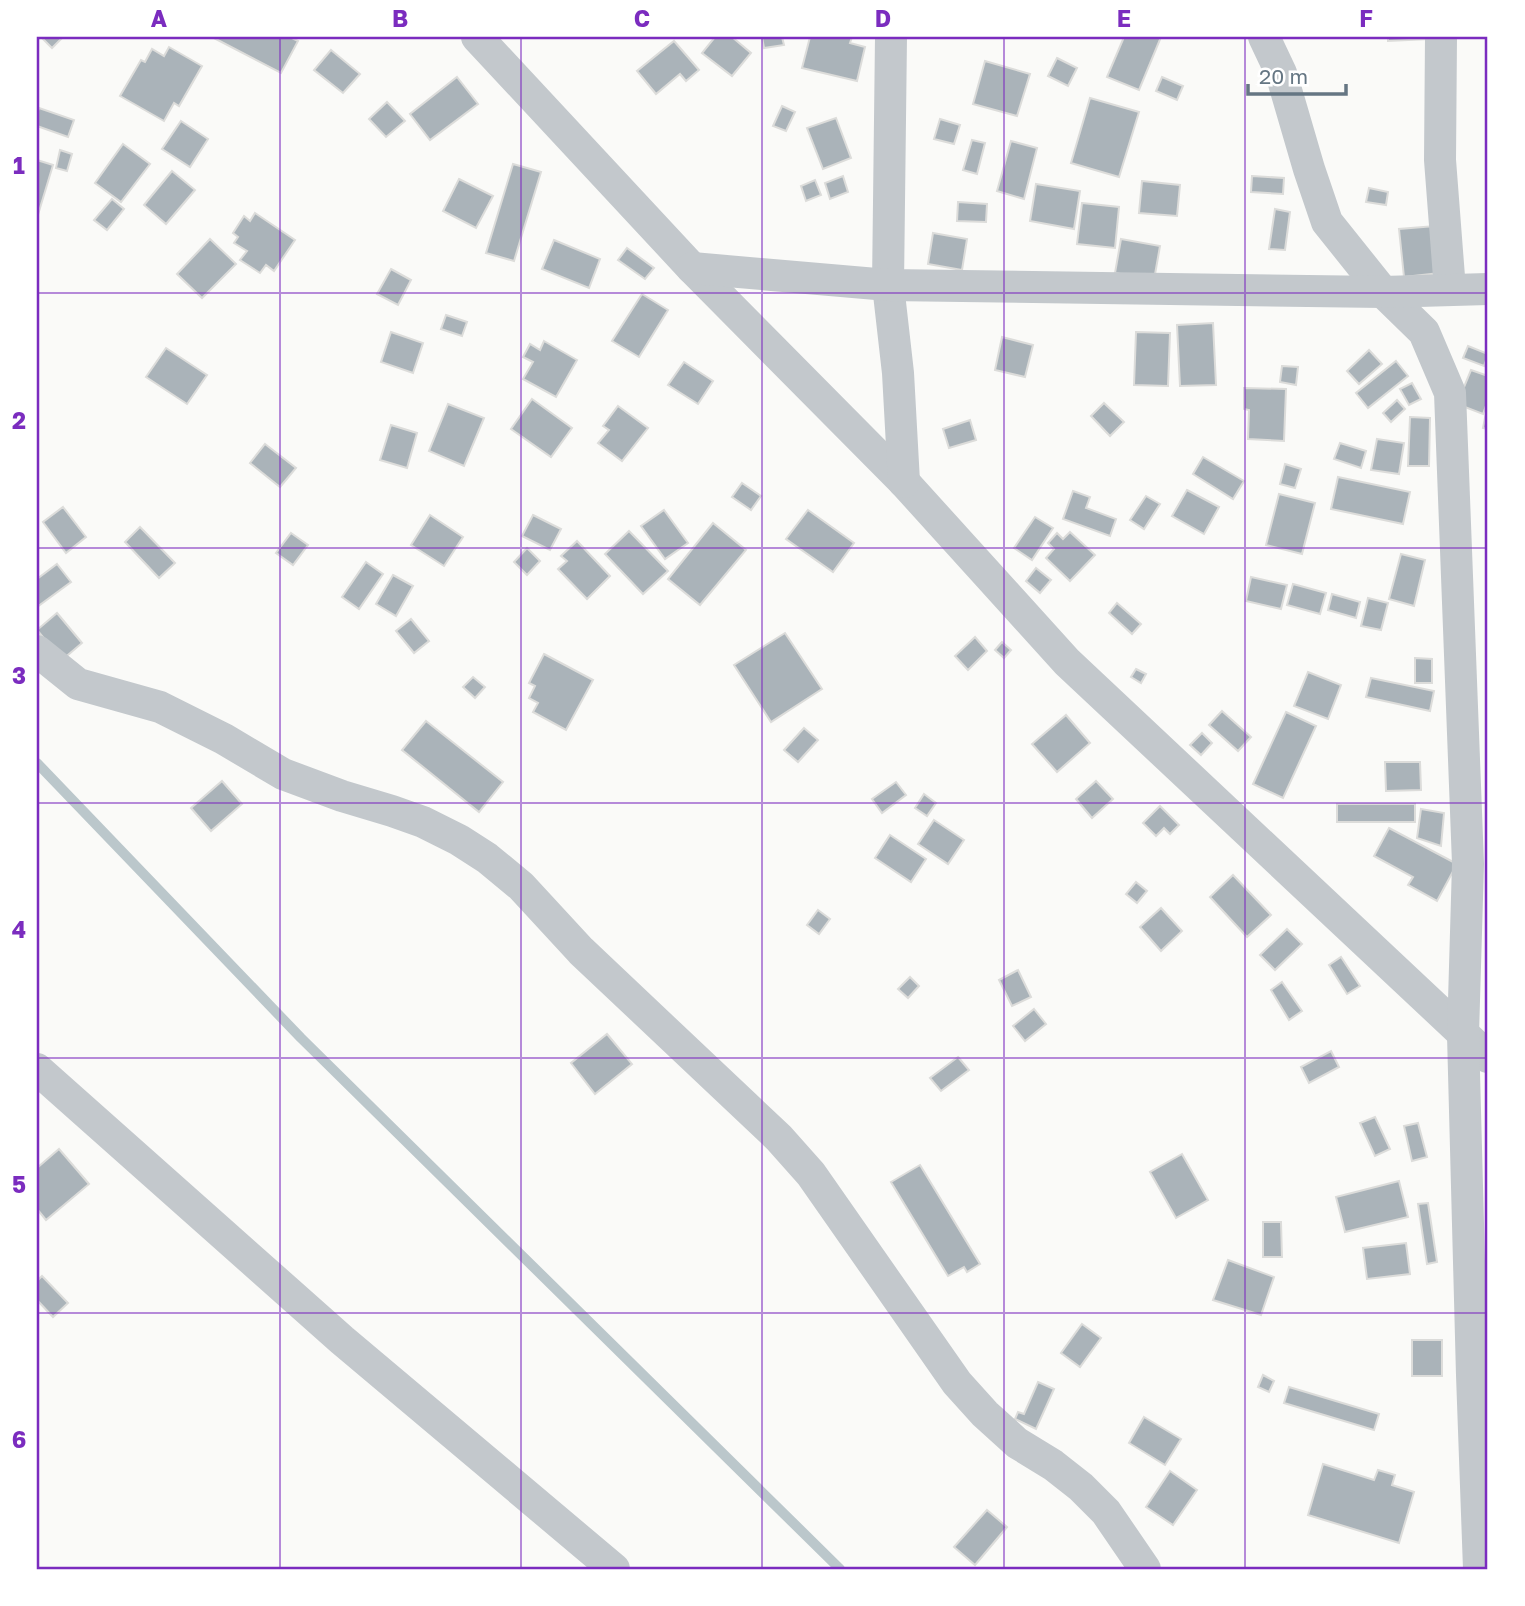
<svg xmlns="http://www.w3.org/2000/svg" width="1525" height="1606" font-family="'Golos Text',sans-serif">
<rect width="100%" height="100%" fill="#fafaf8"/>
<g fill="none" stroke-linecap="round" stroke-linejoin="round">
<!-- stream -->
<path stroke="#bbc7cb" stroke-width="10" d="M37,763l264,275 539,531"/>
</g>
<!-- building -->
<g fill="#aab3b9" stroke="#dcdcda" stroke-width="2">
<path d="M41,37h22l-11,11z"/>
<path d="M212,37h78l8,4 -17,32z"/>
<path d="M715,37h17l19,16 -19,23 -30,-23z"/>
<path d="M762,37h20l2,8 -20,3z"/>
<path d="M810,37h42l-2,6 15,4 -8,34 -55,-13z"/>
<path d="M1124,37h37l-22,53 -32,-13z"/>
<path d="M1388,37h41v2l-41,2z"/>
<path d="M674,41l25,29 -13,11 -6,-7 -24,20 -19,-23z"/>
<path d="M169,47l33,19 -23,40 -5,-3 -10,18 -44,-25 21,-36 4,2 7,-13 12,7z"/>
<path d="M331,50l29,24 -17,19 -29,-23z"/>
<path d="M1057,58l20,10 -9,18 -20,-10z"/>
<path d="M985,61l45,13 -13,42 -44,-12z"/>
<path d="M457,77l21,27 -48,36 -20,-26z"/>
<path d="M1162,77l21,9 -6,14 -21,-9z"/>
<path d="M1090,98l49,14 -20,65 -48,-14z"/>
<path d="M387,102l18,19 -19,16 -17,-18z"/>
<path d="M782,106l13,6 -9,19 -13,-5z"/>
<path d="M39,108l35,12 -6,17 -31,-11v-12z"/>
<path d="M836,118l15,40 -28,11 -16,-41z"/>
<path d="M940,119l20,6 -6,19 -20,-5z"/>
<path d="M181,121l27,18 -18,28 -28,-18z"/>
<path d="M972,140l13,3 -8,31 -14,-4z"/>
<path d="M1011,141l26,7 -13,51 -27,-8z"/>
<path d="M123,144l27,20 -29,38 -26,-19z"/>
<path d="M60,150l12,4 -5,17 -11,-3z"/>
<path d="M37,160l16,5 -16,53z"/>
<path d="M513,164l28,8 -27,89 -28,-8z"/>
<path d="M172,171l23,19 -29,34 -22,-19z"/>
<path d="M843,176l5,16 -18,7 -5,-16z"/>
<path d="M1252,176l32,2 -1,16 -32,-2z"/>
<path d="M459,179l34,17 -17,32 -33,-17z"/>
<path d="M815,180l6,15 -15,6 -5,-15z"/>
<path d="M1142,181l38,4 -3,31 -38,-3z"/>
<path d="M1036,184l44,7 -6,38 -44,-8z"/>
<path d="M1369,188l19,4 -2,13 -20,-3z"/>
<path d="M112,199l12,10 -17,21 -13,-10z"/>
<path d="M958,202l29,2 -1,18 -29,-1z"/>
<path d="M1082,203l37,4 -4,41 -38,-4z"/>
<path d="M1275,209l15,3 -5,38 -16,-1z"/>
<path d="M255,213l40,27 -21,31 -8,-6 -6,8 -20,-13 7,-9 -13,-8 4,-6 -5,-4 11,-17 6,5z"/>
<path d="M1435,226l5,47 -36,4 -5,-48z"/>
<path d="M933,233l34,6 -5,31 -34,-6z"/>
<path d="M210,239l26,25 -34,34 -25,-24z"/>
<path d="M1121,239l39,7 -6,34 -39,-7z"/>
<path d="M554,240l46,19 -11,29 -47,-19z"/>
<path d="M627,248l27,20 -9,11 -27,-19z"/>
<path d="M391,269l20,11 -13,25 -21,-11z"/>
<path d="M642,294l26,16 -29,47 -27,-16z"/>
<path d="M446,315l21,7 -5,14 -21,-7z"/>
<path d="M1213,323l3,62 -36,1 -3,-61z"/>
<path d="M391,332l32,11 -10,30 -32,-11z"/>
<path d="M1136,332l34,1 -2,53 -34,-1z"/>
<path d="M1002,337l31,8 -8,32 -30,-7z"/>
<path d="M544,341l33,19 -21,37 -33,-18 10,-17 -10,-5 7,-13 10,6z"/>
<path d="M1468,346l20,8 -4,12 -21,-8z"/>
<path d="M166,348l41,27 -20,29 -41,-27z"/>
<path d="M1369,350l13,14 -23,20 -12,-13z"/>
<path d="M1396,361l12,15 -40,32 -12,-15z"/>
<path d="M684,362l29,19 -15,23 -30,-19z"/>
<path d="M1282,366l16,1 -2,18 -16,-3z"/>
<path d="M1471,370l17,6v24l-5,14 -26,-10z"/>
<path d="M1412,383l9,16 -12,6 -9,-16z"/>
<path d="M1244,388l42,1 -2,52 -36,-2 1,-29 -5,-1z"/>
<path d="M532,399l40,29 -21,29 -40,-28z"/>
<path d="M1397,400l8,9 -14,13 -8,-9z"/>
<path d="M1104,403l20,19 -14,14 -19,-20z"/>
<path d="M448,404l36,14 -20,48 -35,-15z"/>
<path d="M618,406l30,22 -26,33 -24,-18 11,-13 -6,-4z"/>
<path d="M1486,413h2v16l-5,-1z"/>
<path d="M1410,417l20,1 -1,48h-21z"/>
<path d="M970,420l6,20 -27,8 -6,-19z"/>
<path d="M391,425l26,8 -10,35 -27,-8z"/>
<path d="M1377,439l27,4 -5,31 -28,-4z"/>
<path d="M1340,443l26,8 -5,17 -27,-9z"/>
<path d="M265,444l31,24 -16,19 -30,-24z"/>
<path d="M1203,457l41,24 -11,18 -40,-25z"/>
<path d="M1285,464l16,5 -6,19 -15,-4z"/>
<path d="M1338,477l72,15 -7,32 -72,-15z"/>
<path d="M742,483l19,13 -10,14 -19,-13z"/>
<path d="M1187,490l32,17 -15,27 -32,-18z"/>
<path d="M1073,491l17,6 -4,11 30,11 -6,17 -47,-17z"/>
<path d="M1279,494l36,9 -13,51 -36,-9z"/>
<path d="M1146,496l14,8 -16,25 -14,-9z"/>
<path d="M63,507l23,30 -20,16 -23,-31z"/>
<path d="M664,510l24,33 -23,16 -24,-33z"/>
<path d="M808,510l46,33 -21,29 -47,-33z"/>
<path d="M430,515l33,22 -19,29 -33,-21z"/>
<path d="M533,515l28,14 -11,21 -28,-14z"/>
<path d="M1035,517l18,11 -21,32 -18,-12z"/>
<path d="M713,523l33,27 -46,55 -32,-26z"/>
<path d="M140,527l35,36 -16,15 -34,-36z"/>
<path d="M629,531l39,40 -25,23 -38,-40z"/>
<path d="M1070,532l25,23 -25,26 -24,-23 8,-9 -6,-6 9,-10 6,6z"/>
<path d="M291,533l17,12 -15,20 -17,-12z"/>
<path d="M577,541l33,35 -23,23 -29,-30 9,-8 -6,-5z"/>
<path d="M527,548l13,13 -13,14 -13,-13z"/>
<path d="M1401,554l24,6 -11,46 -25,-7z"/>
<path d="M366,562l17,12 -24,35 -17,-12z"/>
<path d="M57,564l14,18 -34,25v-28z"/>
<path d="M1036,568l15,12 -11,13 -14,-12z"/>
<path d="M393,575l20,11 -17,30 -20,-12z"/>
<path d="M1251,577l36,8 -6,24 -35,-8z"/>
<path d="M1293,584l33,9 -6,21 -33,-9z"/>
<path d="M1332,594l28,8 -4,16 -28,-8z"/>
<path d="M1368,598l20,5 -7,27 -20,-4z"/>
<path d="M1117,603l24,21 -9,10 -23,-21z"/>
<path d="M57,613l25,30 -20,17 -25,-30z"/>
<path d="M411,619l18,22 -15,12 -18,-22z"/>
<path d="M785,633l37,56 -51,33 -37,-57z"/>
<path d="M975,637l12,14 -19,19 -13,-14z"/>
<path d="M1002,642l9,8 -7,8 -9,-8z"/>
<path d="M544,654l49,26 -27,50 -33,-18 5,-9 -9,-5 6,-12 -6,-3z"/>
<path d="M1415,658l17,1v24h-17z"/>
<path d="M1136,669l10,5 -5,9 -10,-6z"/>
<path d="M1308,672l33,13 -13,34 -34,-13z"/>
<path d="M473,677l12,10 -10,11 -12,-11z"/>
<path d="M1371,678l63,13 -4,20 -64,-14z"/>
<path d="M1222,711l29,26 -13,14 -29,-26z"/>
<path d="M1286,712l30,14 -33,72 -30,-14z"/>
<path d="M1066,715l24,28 -33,29 -25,-28z"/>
<path d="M426,721l77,61 -24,30 -77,-62z"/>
<path d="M804,728l14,12 -20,22 -14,-12z"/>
<path d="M1202,733l10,10 -11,12 -11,-10z"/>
<path d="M1385,762h35l1,28 -35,1z"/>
<path d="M222,781l20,23 -31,27 -20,-23z"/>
<path d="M1096,781l17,18 -21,19 -16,-19z"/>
<path d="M896,782l10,13 -24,18 -10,-14z"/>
<path d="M924,794l12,9 -9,13 -12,-8z"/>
<rect x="1337" y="804" width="78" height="18"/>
<path d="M1160,806l19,19 -9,9 -6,-6 -8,8 -13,-13z"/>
<path d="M1421,809l23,4 -3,33 -24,-8z"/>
<path d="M934,820l30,20 -16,24 -30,-20z"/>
<path d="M1389,828l68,36 -20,37 -29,-16 5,-8 -39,-21z"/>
<path d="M890,835l36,24 -15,23 -36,-24z"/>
<path d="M1233,875l38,40 -24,22 -37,-40z"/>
<path d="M1136,882l11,9 -10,12 -11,-9z"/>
<path d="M1161,908l21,23 -21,20 -21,-24z"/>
<path d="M818,910l12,9 -11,15 -12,-9z"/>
<path d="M1287,929l15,15 -27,26 -15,-15z"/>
<path d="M1341,957l19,29 -13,8 -18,-29z"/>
<path d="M1018,970l13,27 -19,9 -13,-26z"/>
<path d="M910,977l9,9 -11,12 -10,-9z"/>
<path d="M1282,982l20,29 -13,9 -18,-30z"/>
<path d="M1034,1009l12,15 -21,17 -12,-15z"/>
<path d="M607,1034l25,30 -37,30 -24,-31z"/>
<path d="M1331,1051l8,16 -30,16 -8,-16z"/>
<path d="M958,1057l11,13 -28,21 -11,-13z"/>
<path d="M1375,1117l15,32 -15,7 -15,-33z"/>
<path d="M1418,1123l9,34 -15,4 -8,-35z"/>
<path d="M59,1149l30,35 -43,36 -9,-11v-41z"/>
<path d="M1182,1154l26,46 -32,18 -26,-46z"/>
<path d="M920,1165l60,99 -13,8 -3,-5 -16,9 -57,-94z"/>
<path d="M1399,1181l9,36 -63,15 -9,-35z"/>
<path d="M1428,1203l9,59 -10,2 -9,-60z"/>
<path d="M1263,1222h18l1,35h-19z"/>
<path d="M1406,1243l4,31 -43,5 -4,-31z"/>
<path d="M1228,1260l46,17 -13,38 -48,-15z"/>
<path d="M42,1276l26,27 -15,14 -16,-17v-19z"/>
<path d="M1082,1324l19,14 -21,29 -19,-14z"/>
<rect x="1412" y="1340" width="30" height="36"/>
<path d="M1263,1375l11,6 -5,11 -11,-5z"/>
<path d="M1038,1382l16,7 -18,40 -21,-10 3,-7 6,2z"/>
<path d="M1289,1387l90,27 -5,16 -90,-27z"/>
<path d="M1144,1417l37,22 -16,26 -36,-22z"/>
<path d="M1323,1464l51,16 4,-10 17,5 -3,10 22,7 -15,51 -91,-28z"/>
<path d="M1170,1471l27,19 -24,35 -27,-18z"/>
<path d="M987,1510l20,17 -32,38 -21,-18z"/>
</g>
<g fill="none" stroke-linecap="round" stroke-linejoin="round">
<!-- minor -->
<g stroke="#c3c8cc" stroke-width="32">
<path d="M477,37l215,231 212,214 163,180 421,395"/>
<path d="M891,37l-3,248 10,88 6,109"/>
<path d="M1264,37l17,36 28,96 18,53 56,70 41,40 26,61 18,471 -5,171 9,340 7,194"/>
<path d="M1441,37l-1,123 10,130"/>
<path d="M692,268l196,17 495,7 105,-3"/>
<path d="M37,651l41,33 82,23 64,32 59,35 59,22 50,15 31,11 36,18 28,18 34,28 60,65 198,187 32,36 146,209 28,31 32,29 36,22 28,22 25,25 39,57"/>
<path d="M37,1069l305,271 272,229"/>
</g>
</g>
<!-- grid -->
<path fill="none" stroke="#7b2cbf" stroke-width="2" stroke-opacity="0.55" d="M280,37v1532M521,37v1532M762,37v1532M1004,37v1532M1245,37v1532M37,293h1451M37,548h1451M37,803h1451M37,1058h1451M37,1313h1451"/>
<!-- border -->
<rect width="1525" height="1606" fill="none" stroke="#ffffff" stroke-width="77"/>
<!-- scale -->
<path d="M1248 84v10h98v-10" fill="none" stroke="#657683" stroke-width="3.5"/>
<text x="1259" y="84" font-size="21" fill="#657683" stroke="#ffffff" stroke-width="5" paint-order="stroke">20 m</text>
<rect x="38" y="38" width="1448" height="1530" fill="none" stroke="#7b2cbf" stroke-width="2.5"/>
<g font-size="23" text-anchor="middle" font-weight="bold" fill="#7b2cbf">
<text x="159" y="27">A</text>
<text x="400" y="27">B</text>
<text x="642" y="27">C</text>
<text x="883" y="27">D</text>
<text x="1124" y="27">E</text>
<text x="1366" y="27">F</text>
<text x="19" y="174">1</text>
<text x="19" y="429">2</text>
<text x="19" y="684">3</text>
<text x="19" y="938">4</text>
<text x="19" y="1193">5</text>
<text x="19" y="1448">6</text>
</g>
</svg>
